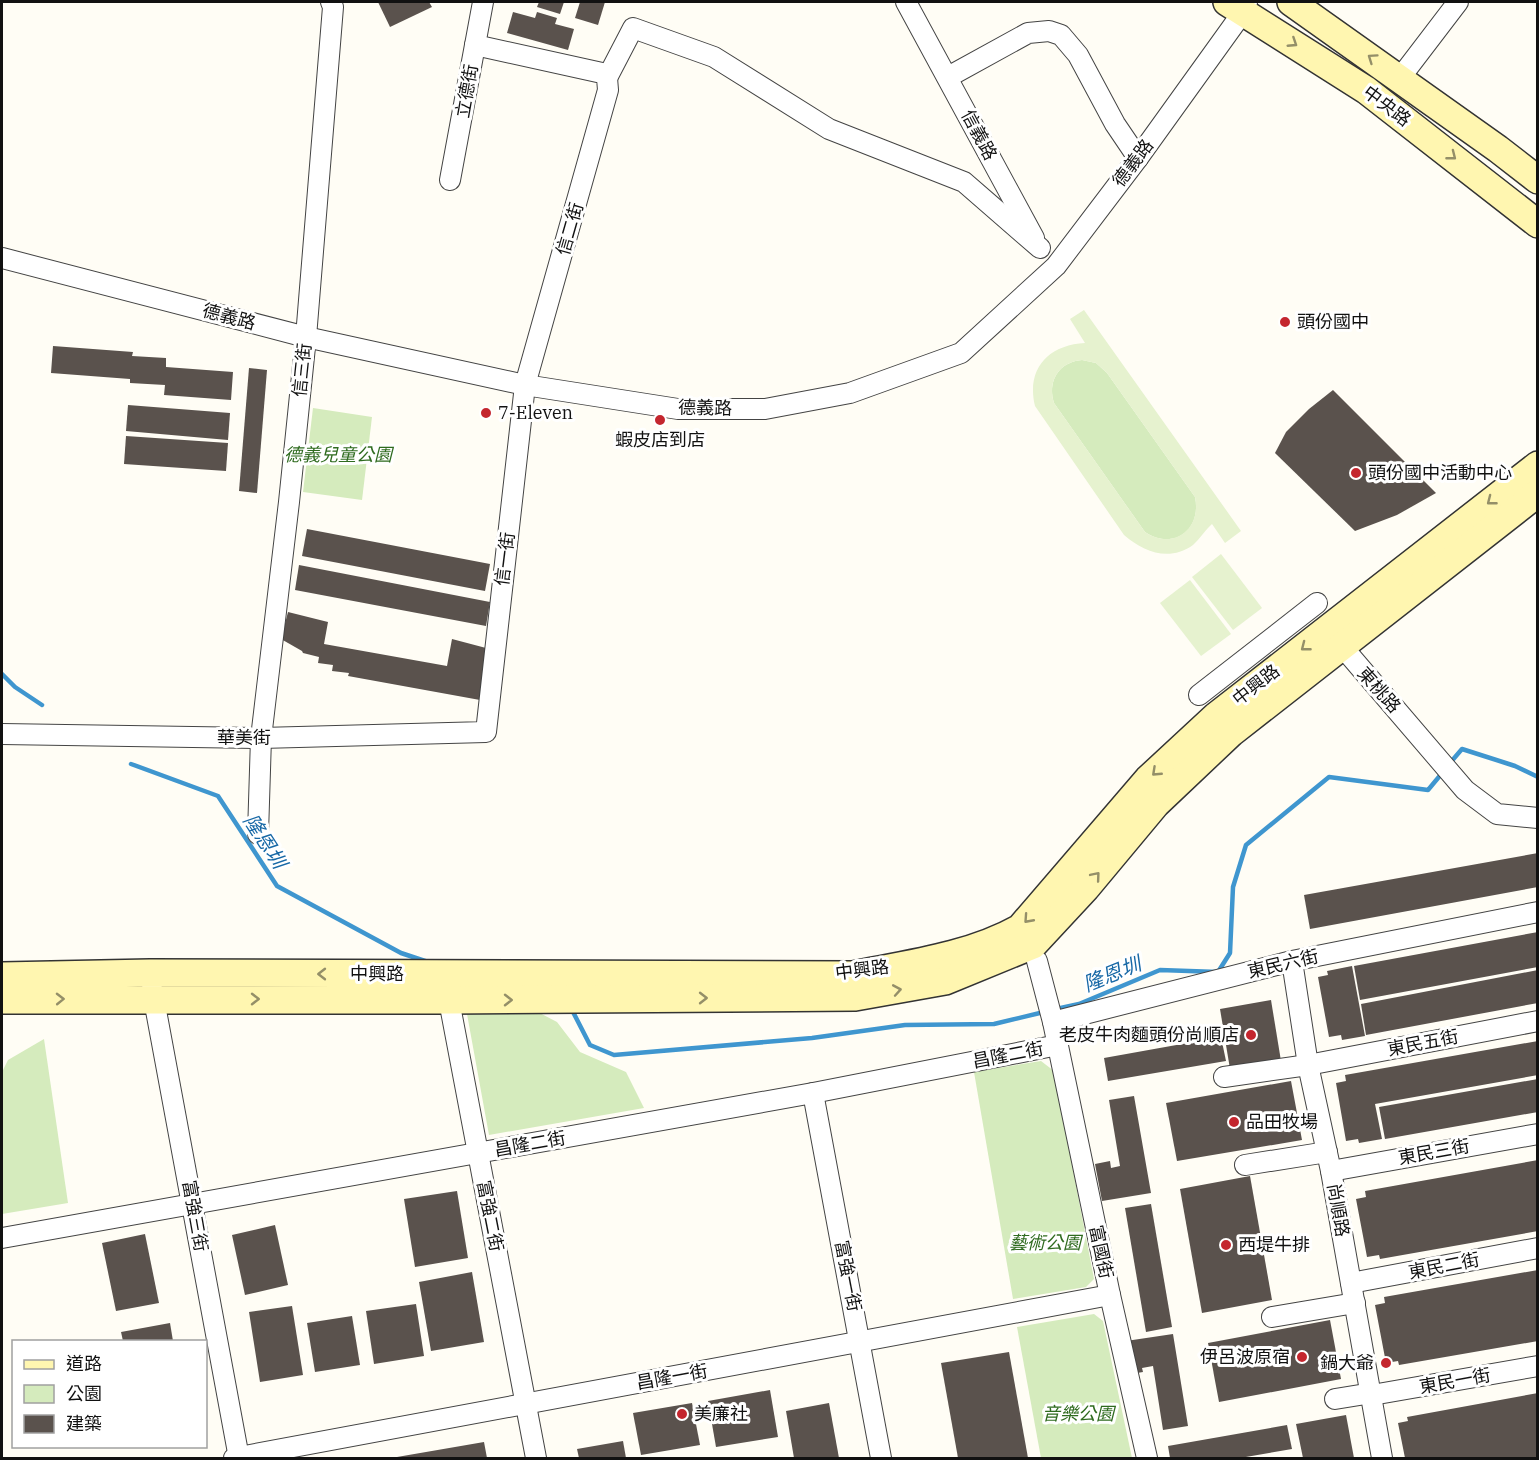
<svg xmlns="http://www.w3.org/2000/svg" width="1539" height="1460" font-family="'IBM Plex Serif','Noto Sans TC',serif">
<rect width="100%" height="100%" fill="#fffdf5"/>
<!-- green -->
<g fill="#d5ebbd">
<path d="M1082,360l14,3 11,10 88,124c7,33 -22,54 -50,35l-91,-129c-7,-22 5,-41 28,-43z"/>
<path d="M313,408l59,9 -10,83 -59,-8z"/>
<path d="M534,1010l23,12 23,30 46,20 18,36 -155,27 -22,-121z"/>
<path d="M44,1039l24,164 -66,11v-142l6,-12z"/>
<path d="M1041,1061l13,10 40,208 -8,8 -73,12 -39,-227z"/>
<path d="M1094,1314l9,7 29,137h-91l-24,-131z"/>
</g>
<!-- pitch -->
<g fill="#e6f2cf" fill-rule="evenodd">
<path d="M1084,310l157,221 -16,12 -13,-19c-7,6 -12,15 -19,21 -24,17 -49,7 -69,-10l-89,-129c-9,-37 13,-61 50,-63l-15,-24zM1082,360l14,3 11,10 88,124c7,32 -22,54 -50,35l-91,-129c-7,-22 5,-41 28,-43z"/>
<path d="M1221,554l41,54 -29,22 -41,-53z"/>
<path d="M1190,580l41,54 -30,22 -41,-53z"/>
</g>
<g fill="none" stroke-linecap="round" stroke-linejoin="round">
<!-- stream -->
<g stroke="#3f96cf" stroke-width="4.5">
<path d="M2,674l13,13 27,18"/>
<path d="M1450,763l12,-14 53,17 23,11"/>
<path d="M131,764l87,32 59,90 124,67 27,9"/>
<path d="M1056,1009l23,-5 81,-34 58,2 12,-19 3,-66 13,-42 83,-68 99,13 15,-18"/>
<path d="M572,1010l18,35 24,10 198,-17 93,-13 89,-1 50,-12"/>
</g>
</g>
<!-- building -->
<g fill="#5a524d">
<path d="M378,2h51l3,5 -42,20z"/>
<path d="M539,2h25l-4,12 -23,-7z"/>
<path d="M580,2h25l-7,23 -23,-7z"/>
<path d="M513,12l22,6 2,-6 20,6 -2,6 19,5 -6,21 -61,-17z"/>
<path d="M53,346l80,6 -1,4 34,2v9l67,5 -2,28 -67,-5 1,-10 -35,-2v-4l-79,-6z"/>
<path d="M249,368l18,2 -10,123 -18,-2z"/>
<path d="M1333,390l103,103 -39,22 -42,16 -80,-78 11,-21 23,-23z"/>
<path d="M128,405l102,8 -2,27 -102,-9z"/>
<path d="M126,436l102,7 -2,28 -102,-7z"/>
<path d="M307,529l183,35 -5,27 -183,-35z"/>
<path d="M299,565l191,37 -4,24 -191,-36z"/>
<path d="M288,612l40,10 -4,22 123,22 5,-27 34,9 -6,52 -132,-24 1,-3 -17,-2 1,-6 -15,-2 1,-6 -16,-4 -1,-2 -21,-12z"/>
<path d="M1538,853v34l-228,42 -6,-34z"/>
<path d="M1538,932v35l-178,33 -6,-34z"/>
<path d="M1352,966l13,70 -23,4 -1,-5 -12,2 -11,-60 10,-2 -1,-4z"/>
<path d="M1538,970v33l-172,32 -5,-31z"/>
<path d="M1271,1000l10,61 -51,8 -10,-60z"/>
<path d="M1221,1037l5,24 -118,20 -4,-23z"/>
<path d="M1538,1041v34l-163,29 7,35 -23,4 -1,-4 -12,2 -10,-58 10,-2 -1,-6z"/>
<path d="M1538,1079v33l-153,27 -6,-32z"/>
<path d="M1291,1081l11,59 -125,21 -11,-58z"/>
<path d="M1134,1096l17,97 -49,8 -7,-37 15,-3 1,7 9,-2 -11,-66z"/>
<path d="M1538,1160v71l-158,28 -1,-4 -12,2 -11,-58 10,-2 -1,-6z"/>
<path d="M1250,1176l22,124 -70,13 -22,-124z"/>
<path d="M457,1191l11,67 -53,9 -11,-68z"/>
<path d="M1151,1204l21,123 -26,5 -21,-124z"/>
<path d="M275,1225l13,60 -43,10 -13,-60z"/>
<path d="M145,1234l14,69 -43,8 -14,-68z"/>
<path d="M1538,1270v71l-139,24 -1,-4 -12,2 -11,-58 10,-2 -1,-6z"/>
<path d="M472,1272l12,70 -53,9 -12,-69z"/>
<path d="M416,1304l8,52 -50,8 -8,-53z"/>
<path d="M292,1306l11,69 -43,7 -11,-70z"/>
<path d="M352,1316l8,49 -45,7 -8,-49z"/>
<path d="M1330,1320l11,59 -122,23 -11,-59z"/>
<path d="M170,1323l3,18h-50l-2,-9z"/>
<path d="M1173,1334l15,92 -25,4 -10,-64 -11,2 1,4 -12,2 -5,-33z"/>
<path d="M1009,1352l19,106h-70l-17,-95z"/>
<path d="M770,1390l8,47 -62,10 -8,-46z"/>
<path d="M1538,1393v65h-133l-7,-35 10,-2 -1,-4z"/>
<path d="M692,1403l8,42 -59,10 -8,-42z"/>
<path d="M829,1403l10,55h-45l-8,-47z"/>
<path d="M1346,1415l8,43h-51l-7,-34z"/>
<path d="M1287,1425l5,24 -52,9h-70l-2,-12z"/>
<path d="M623,1441l3,17h-47l-2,-9z"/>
<path d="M484,1442l3,16h-90v-1z"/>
</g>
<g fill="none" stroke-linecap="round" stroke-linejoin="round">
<defs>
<g id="street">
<path d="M906,2l128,236"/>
<path d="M948,77l80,-44 21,-2 12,4 17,20 37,69 23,34"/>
<path d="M607,78l26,-50 81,29 115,72 135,53 76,66"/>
<path d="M1400,78l58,-76"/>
<path d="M450,180l33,-178"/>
<path d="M2,258l304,79 219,48 153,24h87l85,-16 111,-40 95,-87 82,-108 105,-146 4,-10"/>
<path d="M1334,637l131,153 32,24 41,4"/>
<path d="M1199,695l118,-92"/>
<path d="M2,734l259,4 225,-6 39,-347 83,-295 -1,-12 -5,-5 -127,-28"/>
<path d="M258,834l3,-96 28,-236 17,-165 27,-330 -2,-5"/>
<path d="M1037,961l16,61"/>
<path d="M1292,961l16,104 23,106 51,287"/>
<path d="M152,989l87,469"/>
<path d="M447,990l89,468"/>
<path d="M1224,1077l84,-12 230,-44"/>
<path d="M813,1093l68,365"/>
<path d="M1245,1165l82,-13"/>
<path d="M1331,1171l207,-37"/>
<path d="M2,1238l811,-145 245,-48"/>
<path d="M1351,1283l187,-35"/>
<path d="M1272,1317l83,-14"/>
<path d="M1372,1395l166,-29"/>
<path d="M1335,1399l37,-6"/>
<path d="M234,1458l876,-163"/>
<path d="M1147,1458l-37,-163 -57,-273 239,-61 246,-49"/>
</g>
<g id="secondary">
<path d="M1227,2l139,88 172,134"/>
<path d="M1291,2l207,147 40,31"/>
<path d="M2,976l148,-3 703,2c55,-11 117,-19 167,-47l128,-149 68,-63 322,-251"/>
<path d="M2,1000h447l406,-3 90,-16 88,-36 53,-57 70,-84 75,-71 307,-240"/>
</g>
</defs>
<!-- street casing -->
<use href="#street" stroke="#444" stroke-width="22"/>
<!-- secondary casing -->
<use href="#secondary" stroke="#333" stroke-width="30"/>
<!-- street -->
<use href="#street" stroke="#fff" stroke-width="20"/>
<!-- secondary -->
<use href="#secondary" stroke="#fff6b0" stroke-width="27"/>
</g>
<!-- one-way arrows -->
<defs><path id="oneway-chevron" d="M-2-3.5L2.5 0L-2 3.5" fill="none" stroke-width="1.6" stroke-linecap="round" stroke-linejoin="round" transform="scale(1.5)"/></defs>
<g stroke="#948f68">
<use href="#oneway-chevron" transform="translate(1293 43) rotate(33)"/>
<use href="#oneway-chevron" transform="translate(1372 58) rotate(-145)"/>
<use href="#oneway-chevron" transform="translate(1452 156) rotate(38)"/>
<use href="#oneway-chevron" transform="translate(1491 501) rotate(142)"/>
<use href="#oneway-chevron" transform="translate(1305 647) rotate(142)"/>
<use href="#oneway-chevron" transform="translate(1156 772) rotate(137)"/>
<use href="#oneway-chevron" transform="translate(1096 876) rotate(-50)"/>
<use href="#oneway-chevron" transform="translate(1028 919) rotate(132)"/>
<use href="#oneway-chevron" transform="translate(322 974) rotate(-180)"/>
<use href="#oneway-chevron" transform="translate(897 990) rotate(-10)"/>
<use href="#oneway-chevron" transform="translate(703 998)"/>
<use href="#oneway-chevron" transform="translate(60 999) rotate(-1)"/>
<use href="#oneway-chevron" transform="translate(255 999)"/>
<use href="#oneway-chevron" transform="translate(508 1000)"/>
</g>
<!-- markers -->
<g fill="#c4262e" stroke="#fff" stroke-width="2">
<circle cx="1285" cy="322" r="6"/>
<circle cx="486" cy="413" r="6"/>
<circle cx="660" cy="420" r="6"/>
<circle cx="1356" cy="473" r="6"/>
<circle cx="1251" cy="1035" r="6"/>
<circle cx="1234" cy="1122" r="6"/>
<circle cx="1226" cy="1245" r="6"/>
<circle cx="1302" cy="1357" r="6"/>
<circle cx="1386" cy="1363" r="6"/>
<circle cx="682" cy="1414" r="6"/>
</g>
<g text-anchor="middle" stroke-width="6" stroke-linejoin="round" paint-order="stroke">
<!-- street labels -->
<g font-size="18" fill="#111" stroke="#fff">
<text transform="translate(467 91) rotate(-80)" y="6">立德街</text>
<text transform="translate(1387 106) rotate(37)" y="6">中央路</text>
<text transform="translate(979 135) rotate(62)" y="6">信義路</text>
<text transform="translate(1133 163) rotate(-53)" y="6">德義路</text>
<text transform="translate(570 229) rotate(-74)" y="6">信二街</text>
<text transform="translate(229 317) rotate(15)" y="6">德義路</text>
<text transform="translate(302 370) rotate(-84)" y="6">信三街</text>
<text transform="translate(705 408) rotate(1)" y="6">德義路</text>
<text transform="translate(505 559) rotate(-83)" y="6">信一街</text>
<text transform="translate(1256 685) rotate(-38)" y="6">中興路</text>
<text transform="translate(1379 690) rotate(48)" y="6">東桃路</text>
<text x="244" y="744">華美街</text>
<text transform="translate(1283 964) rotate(-13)" y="6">東民六街</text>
<text transform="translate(862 970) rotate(-7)" y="6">中興路</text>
<text x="377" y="980">中興路</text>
<text transform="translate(1423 1043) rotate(-11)" y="6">東民五街</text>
<text transform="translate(1008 1055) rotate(-11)" y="6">昌隆二街</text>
<text transform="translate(530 1144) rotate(-10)" y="6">昌隆二街</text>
<text transform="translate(1434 1152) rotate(-10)" y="6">東民三街</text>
<text transform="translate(1338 1210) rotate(80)" y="6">尚順路</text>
<text transform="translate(195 1216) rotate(80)" y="6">富強三街</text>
<text transform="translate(490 1216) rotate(79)" y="6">富強二街</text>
<text transform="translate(1101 1252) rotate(78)" y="6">富國街</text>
<text transform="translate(1444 1266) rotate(-11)" y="6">東民二街</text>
<text transform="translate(848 1276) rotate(79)" y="6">富強一街</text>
<text transform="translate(672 1377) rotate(-10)" y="6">昌隆一街</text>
<text transform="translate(1455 1381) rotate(-10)" y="6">東民一街</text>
</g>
<!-- poi labels -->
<g font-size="18" fill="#111" stroke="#fff" text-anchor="start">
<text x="1297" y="328">頭份國中</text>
<text x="498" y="419">7-Eleven</text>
<text x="660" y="446" text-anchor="middle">蝦皮店到店</text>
<text x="1368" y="479">頭份國中活動中心</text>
<text x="1239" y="1041" text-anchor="end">老皮牛肉麵頭份尚順店</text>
<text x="1246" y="1128">品田牧場</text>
<text x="1238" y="1251">西堤牛排</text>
<text x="1290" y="1363" text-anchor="end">伊呂波原宿</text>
<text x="1374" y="1369" text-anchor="end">鍋大爺</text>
<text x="694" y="1420">美廉社</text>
</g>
<!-- park labels -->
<g font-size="18" font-style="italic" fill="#2f6b1f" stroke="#fff">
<text x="338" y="461">德義兒童公園</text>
<text x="1045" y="1249">藝術公園</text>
<text x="1078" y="1420">音樂公園</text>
</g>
<!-- water labels -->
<g font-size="20" font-style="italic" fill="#1768a6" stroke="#fff">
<text transform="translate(265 841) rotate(57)" y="7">隆恩圳</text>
<text transform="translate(1112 974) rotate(-22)" y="7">隆恩圳</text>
</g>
</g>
<!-- border -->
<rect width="1539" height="1460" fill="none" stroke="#111111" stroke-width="6"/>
<!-- legend -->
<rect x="12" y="1340" width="195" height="108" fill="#ffffff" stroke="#a0a0a0" stroke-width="1.5"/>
<rect x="24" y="1360" width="30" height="9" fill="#fff6b0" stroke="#a0a0a0" stroke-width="1.5"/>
<text x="66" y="1370" font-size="18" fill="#111111">道路</text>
<rect x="24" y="1385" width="30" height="18" fill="#d5ebbd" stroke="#a0a0a0" stroke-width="1.5"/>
<text x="66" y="1400" font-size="18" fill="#111111">公園</text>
<rect x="24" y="1415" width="30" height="18" fill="#5a524d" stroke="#a0a0a0" stroke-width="1.5"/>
<text x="66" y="1430" font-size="18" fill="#111111">建築</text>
</svg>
